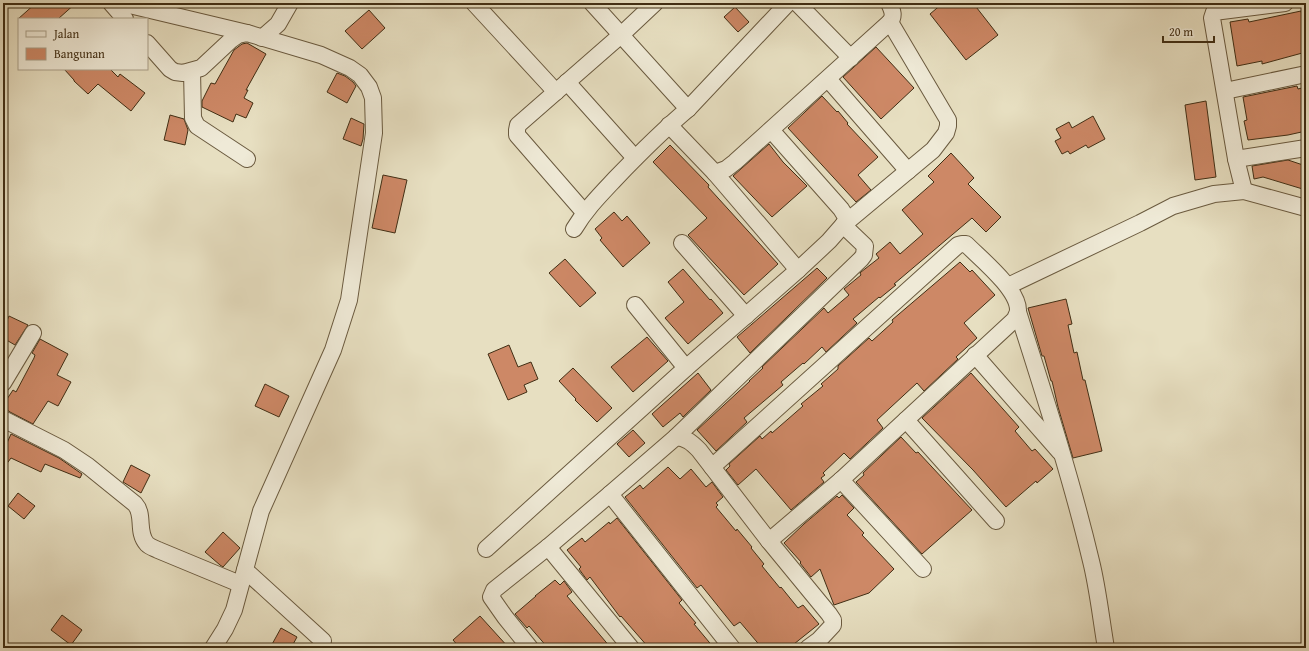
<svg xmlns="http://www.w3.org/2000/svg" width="1309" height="651" font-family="'Gentium Book Plus',serif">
<rect width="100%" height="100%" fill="#e7dfc1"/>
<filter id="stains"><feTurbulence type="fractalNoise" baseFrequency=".005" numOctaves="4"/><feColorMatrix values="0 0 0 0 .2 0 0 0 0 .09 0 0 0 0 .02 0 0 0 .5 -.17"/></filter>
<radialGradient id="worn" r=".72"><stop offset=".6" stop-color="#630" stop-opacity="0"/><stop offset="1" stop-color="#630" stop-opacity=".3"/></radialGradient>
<!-- building -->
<g fill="#cd8866" stroke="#412e14">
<path d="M36,3h40l-18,16h-40z"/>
<path d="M943,3h30l25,32 -32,25 -36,-46z"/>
<path d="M735,7l14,15 -11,10 -14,-15z"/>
<path d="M369,10l16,18 -23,21 -17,-18z"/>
<path d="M1301,11l5,24v17l-44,12v-3l-25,5 -7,-44 18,-3 1,3z"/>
<path d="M247,43l19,11 -20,36h2l-4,8 9,5 -7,15 -10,-4 -3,8 -31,-15v-6l9,-18 4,1 19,-34 8,-6z"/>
<path d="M876,47l38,41 -33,31 -38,-42z"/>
<path d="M64,69h46l8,8 2,-3 25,19 -14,18 -33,-27 -10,10 -14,-13v-1z"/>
<path d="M337,73l8,3 8,6 3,4 -9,17 -20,-11z"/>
<path d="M1297,86l1,3 8,-2v44l-18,4 -40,5 -4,-19 3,-1 -4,-23z"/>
<path d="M822,96l15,16 1,-1 10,12 -1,1 31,33 -20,18 13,15 -15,12 -68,-74z"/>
<path d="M1206,101l10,76 -21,3 -10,-75z"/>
<path d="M170,115l14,4 4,11 -3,15 -21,-5z"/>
<path d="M1093,116l12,23 -17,9 -2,-3 -16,9 -2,-3 -6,3 -7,-13 6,-3 -5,-9 13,-7 3,6z"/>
<path d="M351,118l13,6 -1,15 -2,7 -18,-7z"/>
<path d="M769,144l14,18 24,24 -35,31 -39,-41z"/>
<path d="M670,145l39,40 -1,2 70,77 -34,31 -56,-60 19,-17 -54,-56z"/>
<path d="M951,153l23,25 -6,6 33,33 -15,15 -14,-14 -78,66 2,1 -16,13 -1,-1 -26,22 4,4 -31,29 -4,-5 -18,17 -1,-1 -22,19 2,3 -39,33 3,4 -31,29 -19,-21 53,-49h-1l14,-13 -1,-1 62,-59 4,5 21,-18 -5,-6 17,-14 -1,-2 1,-1 18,-14 -3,-4 14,-12 10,12 23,-20 -21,-24 32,-28 -6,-6z"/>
<path d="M1288,160l18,6v24l-43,-13 -9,2 -2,-13z"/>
<path d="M383,175l24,5 -12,53 -23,-5z"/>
<path d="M614,212l8,9 5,-5 23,27 -27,24 -23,-27 2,-2 -7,-9z"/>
<path d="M565,259l31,34 -16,14 -31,-34z"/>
<path d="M960,262l10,10 2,-2 23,25 -31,28 13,15 -21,19 2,2 -34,32 -7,-8 -40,37 6,8 -33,31 -6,-6 -21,20 2,2 -4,3 3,4 -33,28 -35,-41 -18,16 -12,-15 4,-4 -1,-2 31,-28 2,3 9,-8 1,2 31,-27 -2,-2 22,-18 -2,-2 17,-15v-3l31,-28 3,3 21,-19 -1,-2z"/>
<path d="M817,268l10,10 -77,75 -13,-16z"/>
<path d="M683,269l27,31 1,-1 12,14 -35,31 -23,-26 19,-16 -16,-20z"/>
<path d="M1066,299l6,25 -4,1 6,28 3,-1 6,28h2l17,71 -29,7 -15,-51 -6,-26h-1l-7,-25h-2l-14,-48z"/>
<path d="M9,316l19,9 -13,20 -12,-7v-9z"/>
<path d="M647,337l21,24 -35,31 -22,-25z"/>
<path d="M40,339l28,15 -11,21 14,7 -13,24 -10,-5 -15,23 -23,-12 -7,-5v-2l10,-15 3,2 18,-34 1,-3 -3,-2z"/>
<path d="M509,345l9,22 13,-5 7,17 -14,6 3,7 -19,8 -20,-46z"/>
<path d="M573,368l39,40 -15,14 -22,-22 1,-1 -17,-18z"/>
<path d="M698,373l13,17 -28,27 -3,-4 -17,14 -11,-13z"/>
<path d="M971,373l48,54 -4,4 17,20 3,-2 18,20 -16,14 -1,-2 -30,26 -33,-37 -51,-52z"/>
<path d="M265,384l24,12 -10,21 -24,-11z"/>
<path d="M633,430l12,13 -16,14 -12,-13z"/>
<path d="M11,434l48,24 23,16 -2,4 -35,-14 -4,8 -30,-14 -6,8 -2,-1v-13z"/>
<path d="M901,437l15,16 2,-1 54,58 -50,44 -66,-72 8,-7 -1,-2z"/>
<path d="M131,465l19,10 -9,18 -18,-11z"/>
<path d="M668,467l12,12 11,-10 15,18 6,-5 11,15 -7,6 2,2 -2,2 20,24 1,-2 15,18 -1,1 13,16 -2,2 18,22 1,-1 17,21 5,-3 16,19 -30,24h-27l-22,-26 -6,4 -33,-41 -4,3 -72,-91 15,-12 3,4z"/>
<path d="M18,493l17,13 -11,13 -16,-13z"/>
<path d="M842,495l12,13 -7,7 17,18 -2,2 32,34 -25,24 -35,12 -14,-36 -9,8 -11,-14 1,-1 -17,-19 20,-19 33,-28 2,2z"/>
<path d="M617,518l65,82 -3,3 17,20 -2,1 20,24h-65l-28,-32 -1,1 -30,-40 -3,3 -8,-11 2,-2 -14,-17 15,-12 3,4 24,-20 1,2z"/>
<path d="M223,532l17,16 -17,19 -3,-2 -15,-13z"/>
<path d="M555,580l5,5 4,-4 8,11 -5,4 44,52h-63l-19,-22 -2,2 -12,-14 21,-18h-1z"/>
<path d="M62,615l20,15 -11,15 -20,-15z"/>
<path d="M480,616l29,32h-49l-7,-8z"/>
<path d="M281,628l16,9 -6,11h-21z"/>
</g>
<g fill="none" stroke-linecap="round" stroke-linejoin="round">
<defs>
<g id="minor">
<path d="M111,3l14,16"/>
<path d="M121,3l126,30"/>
<path d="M474,3l82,89"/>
<path d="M592,3l96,106"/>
<path d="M797,3l54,55"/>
<path d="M262,38l16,-14 12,-21"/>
<path d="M147,43l23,26 5,3 8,1 18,-5 30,-28 7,-5 9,-2 74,22 29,13 10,7 9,12 4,11 1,35 -25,167 -16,50 -72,161 -27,99 -9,19 -12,19"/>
<path d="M192,71l1,47 4,8 50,33"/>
<path d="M828,79l80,92"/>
<path d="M567,82l68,76"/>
<path d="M1225,91l81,-17"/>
<path d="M669,125l46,48 11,-4 9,-7 155,-140c5,-7 2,-12 -1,-19"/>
<path d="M1236,159l70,-11"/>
<path d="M715,173l83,97"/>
<path d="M1244,191l-8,-32 -24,-141 2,-6 71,-9"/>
<path d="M584,212l-67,-77v-5l1,-5 103,-90 34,-32"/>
<path d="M574,229c12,-20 25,-33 41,-50 23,-24 47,-48 73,-70l100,-106"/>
<path d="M682,243l64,73"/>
<path d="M1008,286l132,-63 33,-17 41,-12 30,-3 62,17"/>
<path d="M635,305l51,63"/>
<path d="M1018,312c26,82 53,165 73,249 7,28 10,58 15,87"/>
<path d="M975,355l85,97"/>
<path d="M3,383l30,-50"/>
<path d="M3,419l61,31 24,16 47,38c10,11 1,28 12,40 3,3 7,4 11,6l82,34"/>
<path d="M906,420l90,101"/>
<path d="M676,437l185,-178 3,-4 1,-9 -22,-21 90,-75 13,-17 2,-7v-6l-58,-98"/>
<path d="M712,467l246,-222 4,-1h4c15,15 52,45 52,66 0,3 -2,6 -3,9l-174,161 -72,61"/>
<path d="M841,480l82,89"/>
<path d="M548,547l83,101"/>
<path d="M486,549l200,-181 112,-98 31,-29 14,-16 3,-5v-3l-5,-8 -70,-79"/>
<path d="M245,570l78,71"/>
<path d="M530,648l-25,-31 -14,-20 3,-7 54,-43 62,-53"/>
<path d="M732,648l-122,-154 66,-57c11,1 16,6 23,13l70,91 60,73 4,6v5l-14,15 -11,8"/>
</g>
</defs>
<!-- minor casing -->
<use href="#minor" stroke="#6a5a3f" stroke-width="18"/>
<!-- minor -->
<use href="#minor" stroke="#efead7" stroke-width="16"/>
</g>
<!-- margin -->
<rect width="1309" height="651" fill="none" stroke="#e7dfc1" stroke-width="16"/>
<rect x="4" y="4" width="1301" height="643" fill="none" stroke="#412e14" stroke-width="2"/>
<rect x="8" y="8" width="1293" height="635" fill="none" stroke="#412e14"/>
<!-- legend -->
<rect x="18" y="18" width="130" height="52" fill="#efead7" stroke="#a99f89"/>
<rect x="26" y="31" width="20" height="6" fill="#efead7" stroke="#a99f89"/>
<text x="54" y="38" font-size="12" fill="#412e14">Jalan</text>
<rect x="26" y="48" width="20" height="12" fill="#cd8866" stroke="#a99f89"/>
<text x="54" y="58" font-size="12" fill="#412e14">Bangunan</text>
<!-- scale -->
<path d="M1163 36v6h51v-6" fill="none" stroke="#412e14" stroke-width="2"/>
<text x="1169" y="36" font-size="12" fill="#412e14" stroke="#efead7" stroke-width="3" paint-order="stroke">20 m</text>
<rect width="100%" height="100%" filter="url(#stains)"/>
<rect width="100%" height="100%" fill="url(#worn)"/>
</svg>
